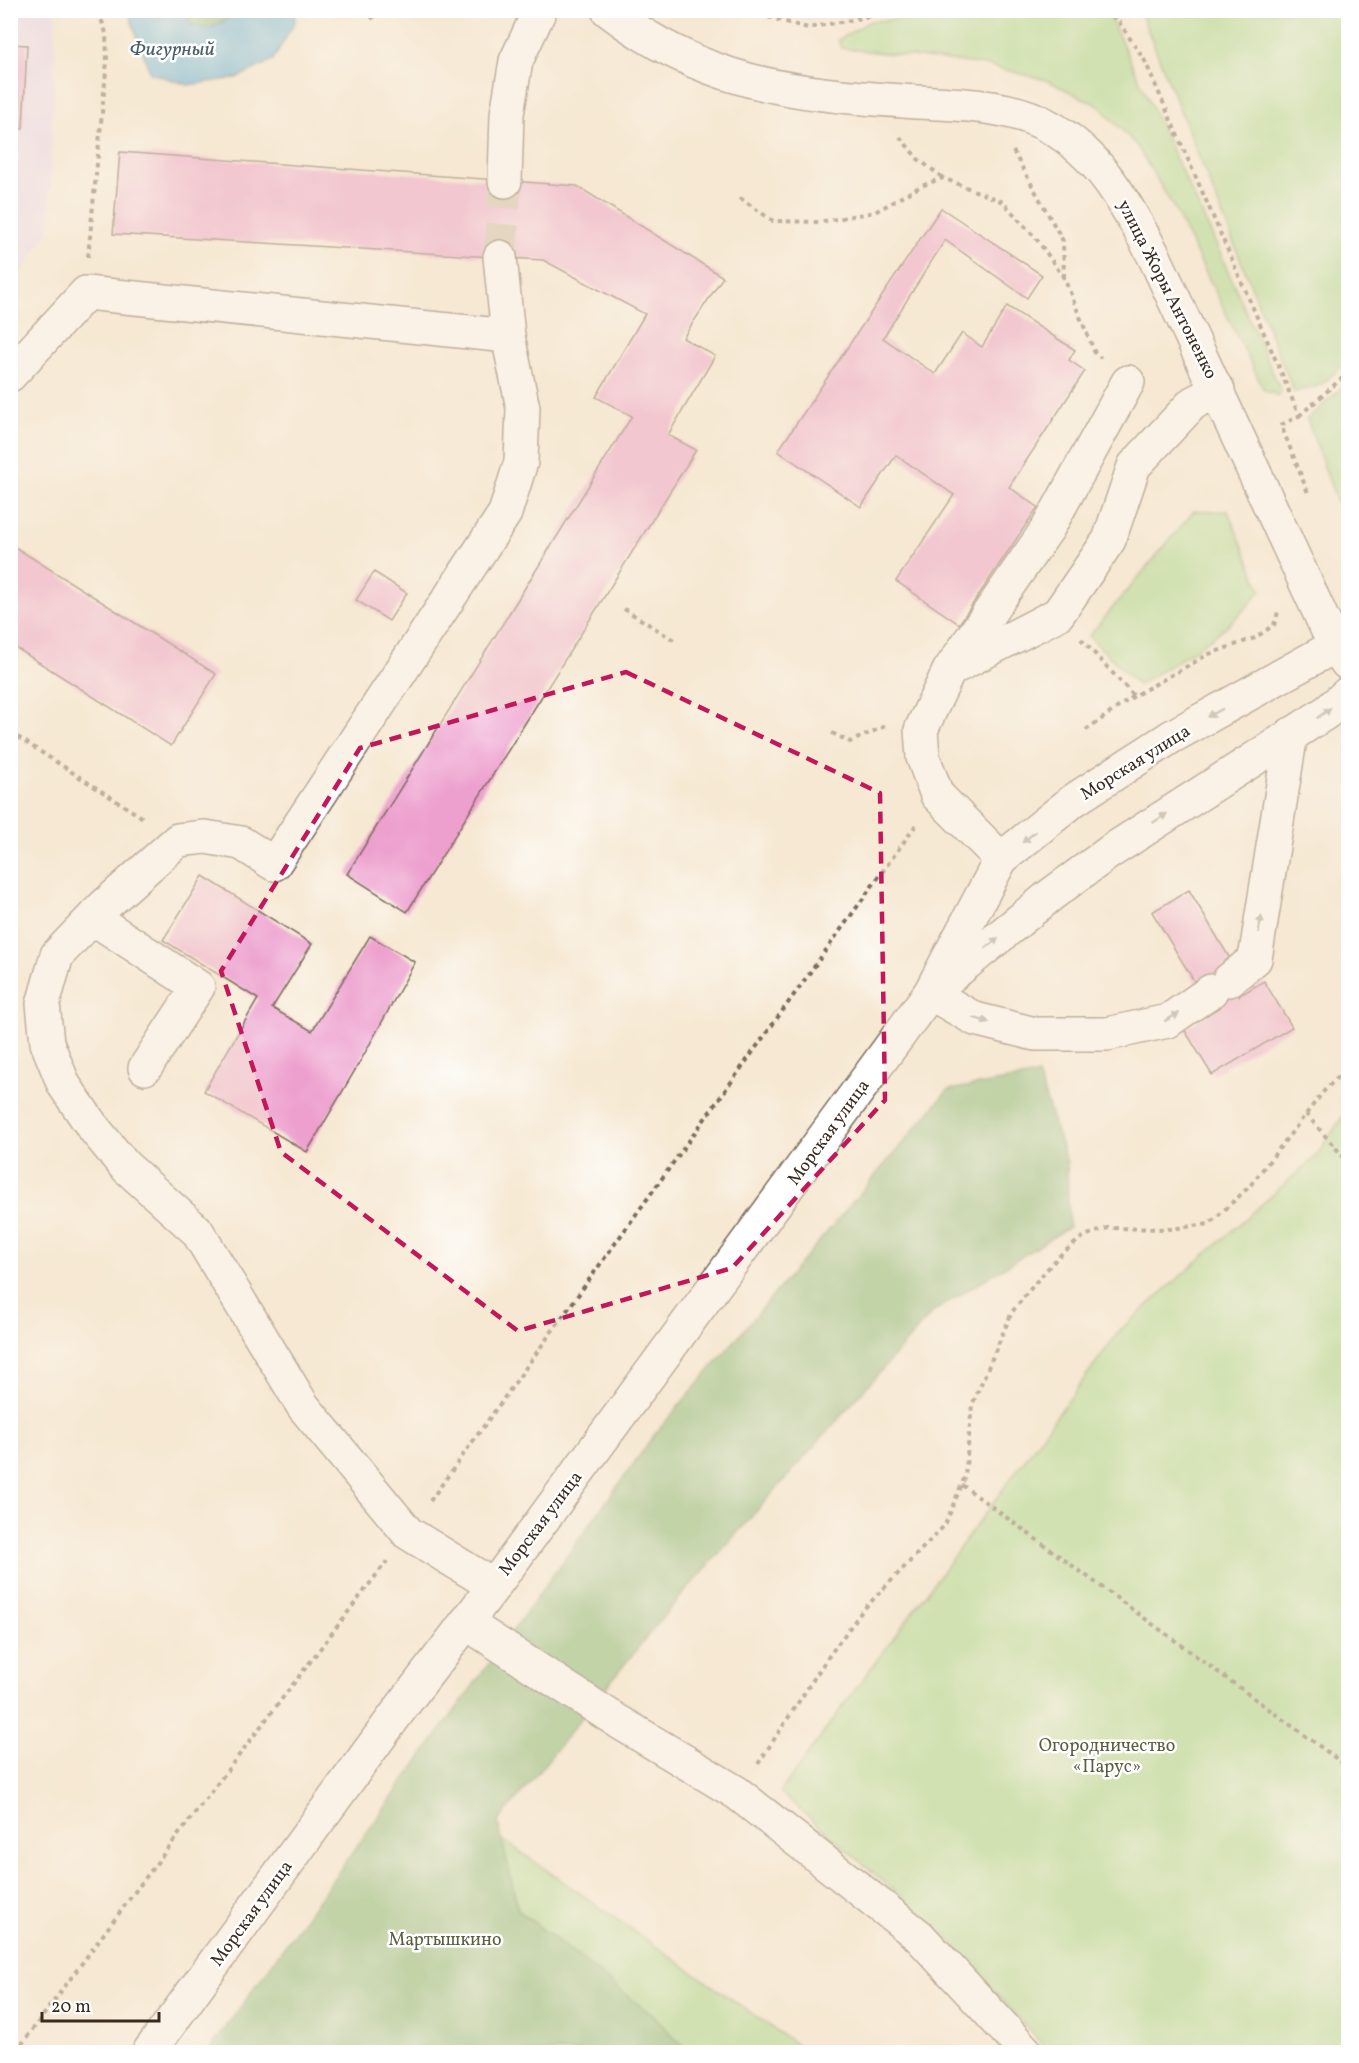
<svg xmlns="http://www.w3.org/2000/svg" width="1359" height="2063" font-family="Vollkorn,serif">
<rect width="100%" height="100%" fill="#fff"/>
<filter id="ink" filterUnits="userSpaceOnUse"><feTurbulence type="fractalNoise" baseFrequency=".0167" numOctaves="2"/><feDisplacementMap in="SourceGraphic" scale="12" xChannelSelector="R" yChannelSelector="G"/><feConvolveMatrix kernelMatrix="1 2 1 2 8 2 1 2 1" color-interpolation-filters="sRGB"/></filter>
<filter id="wash" filterUnits="userSpaceOnUse"><feTurbulence type="fractalNoise" baseFrequency=".008" numOctaves="4" result="noise"/><feDisplacementMap in="SourceGraphic" scale="24" xChannelSelector="R" yChannelSelector="G"/><feGaussianBlur stdDeviation="1.35" result="paint"/><feColorMatrix in="noise" values="0 0 0 0 0 0 0 0 0 0 0 0 0 0 0 0 0 1.4 0 .05"/><feComposite in="paint" operator="in"/></filter>
<g filter="url(#wash)">
<rect width="100%" height="100%" fill="#f6e8d2"/>
<!-- built -->
<g fill="#e5d3f1">
<path d="M11,11h45l-7,220 -38,57z"/>
<path d="M772,11h94l-57,9z"/>
</g>
<!-- green -->
<g fill="#a5da8b" stroke="#708254" stroke-width="1.5">
<path d="M1061,11l47,2 107,229 66,149 -2,5 -15,-6 -90,-182 -37,-62 -38,-40 -53,-26 -61,-15 -144,-17 -3,-8 32,-19z"/>
<path d="M1140,11h208v350l-27,24 -27,7z"/>
<path d="M1348,383v150l-41,-114z"/>
<path d="M1194,511h34l33,79c-32,43 -79,68 -123,95l-49,-49z"/>
<path d="M1348,1109v943h-299l-112,-124 -157,-136 340,-462 196,-174z"/>
<path d="M419,1781l388,271h-585z"/>
</g>
<!-- forest -->
<g fill="#84ba77" stroke="#60724a" stroke-width="1.5">
<path d="M183,11h52l-1,4 -23,13 -20,-3z"/>
<path d="M1038,1075l29,88 2,64 -135,84 -273,308 -163,203 20,88 137,107 33,35h-480l447,-618 293,-344z"/>
</g>
<!-- water -->
<path fill="#5fb1da" stroke="#4d6e7c" stroke-width="1.5" d="M128,11h55l8,14 20,3 23,-13 1,-4h61l-1,11 -22,38 -36,18 -49,7 -38,-12z"/>
<g id="blocks">
<!-- building -->
<g fill="#ed9fcd">
<path d="M10,44l17,1 -4,84 -13,-1z"/>
<path d="M120,152l457,34 146,91 -40,61 32,18 -47,79 28,15 -289,462 -60,-38 285,-458 -36,-19 49,-83 -102,-54 -430,-26z"/>
<path d="M941,208l101,67 -15,23 -82,-58 -62,98 52,36 27,-41 20,14 25,-41 68,44 -6,10 16,11 -76,116 29,20 -79,117 -63,-43 58,-86 -58,-40 -35,52 -83,-56z"/>
<path d="M10,544l206,130 -45,72 -161,-102z"/>
<path d="M374,572l33,21 -18,28 -33,-21z"/>
<path d="M203,876l109,68 -40,64 40,23 58,-95 45,26 -54,98 -54,92 -103,-61 54,-92 -95,-59z"/>
<path d="M1189,890l43,72 -10,6 17,28 25,-15 28,46 -80,48 -28,-46 36,-22 -15,-26 -8,5 -45,-74z"/>
</g>
</g>
</g>
<g filter="url(#ink)">
<use href="#blocks" fill-opacity="0" stroke="#7c6c5d" stroke-width="1.5"/>
<g fill="none" stroke-linecap="round" stroke-linejoin="round">
<!-- minor-tunnel -->
<path stroke="#d1c2ae" stroke-width="33" stroke-dasharray="33 16" stroke-linecap="butt" d="M500,257l5,-76"/>
<defs>
<g id="minor">
<path d="M505,181l2,-67 9,-53 24,-51"/>
<path d="M500,257l8,79"/>
<path d="M10,375l76,-82 422,43 15,72 -2,54 -16,51 -231,351 -33,-21 -36,-6 -27,3 -74,66 -47,49 -14,49 4,39 17,42 28,41 32,39 73,66 106,175 105,127 86,53"/>
<path d="M953,668l105,-54 51,-74 25,-74 59,-63 25,-13"/>
<path d="M1001,859l-64,-64 -14,-38 -2,-27 28,-59 99,-143 80,-146"/>
<path d="M93,918l105,69 -53,81"/>
<path d="M1229,980l26,-21 36,-225"/>
<path d="M930,993l45,26 60,15h72l61,-13 43,-30"/>
<path d="M466,1623l153,99 118,71 182,143 107,116"/>
</g>
<g id="major">
<path d="M608,10c93,72 182,84 295,91 48,4 104,1 147,26 52,29 77,79 104,129l181,390 12,17"/>
<path d="M941,984l111,-90 59,-43 216,-139 21,-19"/>
<path d="M149,2052l254,-347 91,-119 436,-593 71,-134 73,-59 97,-63 164,-91 13,-4"/>
</g>
</defs>
<!-- minor casing -->
<use href="#minor" stroke="#7c6c5d" stroke-width="36"/>
<!-- major casing -->
<use href="#major" stroke="#7c6c5d" stroke-width="36"/>
<!-- path -->
<g stroke="#7c6c5d" stroke-width="4" stroke-dasharray="4.5 4.5" stroke-linecap="butt">
<path d="M742,10l66,18 97,-18"/>
<path d="M1105,10l14,12 26,39 136,311 18,44 -18,9 27,68"/>
<path d="M371,19l11,-9"/>
<path d="M900,137l18,22 24,18"/>
<path d="M1013,151l50,90 1,36"/>
<path d="M740,198l33,23 46,1 56,-10 46,-26 22,-8 60,24 35,39 26,37 31,75 6,5"/>
<path d="M88,257l19,-196 -1,-28 -8,-23"/>
<path d="M1299,416l49,-43"/>
<path d="M624,609l53,33"/>
<path d="M1081,639l53,57"/>
<path d="M1086,730l48,-34 75,-42 46,-16 19,-13 4,-13"/>
<path d="M10,732l136,88"/>
<path d="M832,733l18,9 35,-16"/>
<path d="M1306,1114l42,48"/>
<path d="M962,1485l386,282"/>
<path d="M430,1501l486,-676"/>
<path d="M758,1764l68,-104 36,-49 83,-86 20,-49 7,-71 40,-93 24,-30 23,-26 25,-20 24,-8 62,1 39,-5 40,-37 75,-96 24,-25"/>
<path d="M16,2052l124,-167 247,-324"/>
</g>
<!-- minor -->
<use href="#minor" stroke="#fff" stroke-width="33"/>
<!-- major -->
<use href="#major" stroke="#fff" stroke-width="33"/>
</g>
<!-- one-way arrows -->
<defs><path id="oneway-solid" d="M-6-.8H1V-3.2L6.5 0L1 3.2V.8H-6Z" transform="scale(1.5)"/></defs>
<g fill="#a79f9a">
<use href="#oneway-solid" transform="translate(1215 713) rotate(151)"/>
<use href="#oneway-solid" transform="translate(1324 713) rotate(-36)"/>
<use href="#oneway-solid" transform="translate(1160 818) rotate(-33)"/>
<use href="#oneway-solid" transform="translate(1029 837) rotate(141)"/>
<use href="#oneway-solid" transform="translate(1260 924) rotate(-81)"/>
<use href="#oneway-solid" transform="translate(992 943) rotate(-39)"/>
<use href="#oneway-solid" transform="translate(1172 1017) rotate(-29)"/>
<use href="#oneway-solid" transform="translate(981 1020) rotate(17)"/>
</g>
</g>
<!-- marked area -->
<path d="M0 0H1359V2063H0ZM626,672l254,121 5,307 -153,168 -214,63 -237,-179 -60,-181 139,-223z" fill="#f6e8d2" fill-opacity=".55" fill-rule="evenodd"/>
<path fill="none" stroke="#c2185b" stroke-width="4.5" stroke-dasharray="12 8" stroke-linejoin="round" d="M626,672l254,121 5,307 -153,168 -214,63 -237,-179 -60,-181 139,-223z"/>
<g text-anchor="middle" stroke-width="5" stroke-linejoin="round" paint-order="stroke">
<!-- street labels -->
<g font-size="18" fill="#3b2a1e" stroke="#fff">
<text transform="translate(1168 289) rotate(63)" y="6">улица Жоры Антоненко</text>
<text transform="translate(1135 762) rotate(-32)" y="6">Морская улица</text>
<text transform="translate(828 1132) rotate(-54)" y="6">Морская улица</text>
<text transform="translate(540 1523) rotate(-53)" y="6">Морская улица</text>
<text transform="translate(251 1913) rotate(-54)" y="6">Морская улица</text>
</g>
<!-- park labels -->
<g font-size="18" fill="#5b5f3f" stroke="#fff">
<text x="1107" y="1751">Огородничество<tspan x="1107" dy="21">«Парус»</tspan></text>
<text x="445" y="1945">Мартышкино</text>
</g>
<!-- water labels -->
<g font-size="20" font-style="italic" fill="#496069" stroke="#fff">
<text x="172" y="55">Фигурный</text>
</g>
</g>
<!-- margin -->
<rect width="1359" height="2063" fill="none" stroke="#fff" stroke-width="36"/>
<!-- scale -->
<path d="M42 2012v9h117v-9" fill="none" stroke="#3b2a1e" stroke-width="3"/>
<text x="51" y="2012" font-size="18" fill="#3b2a1e" stroke="#ffffff" stroke-width="4.5" paint-order="stroke">20 m</text>
</svg>
